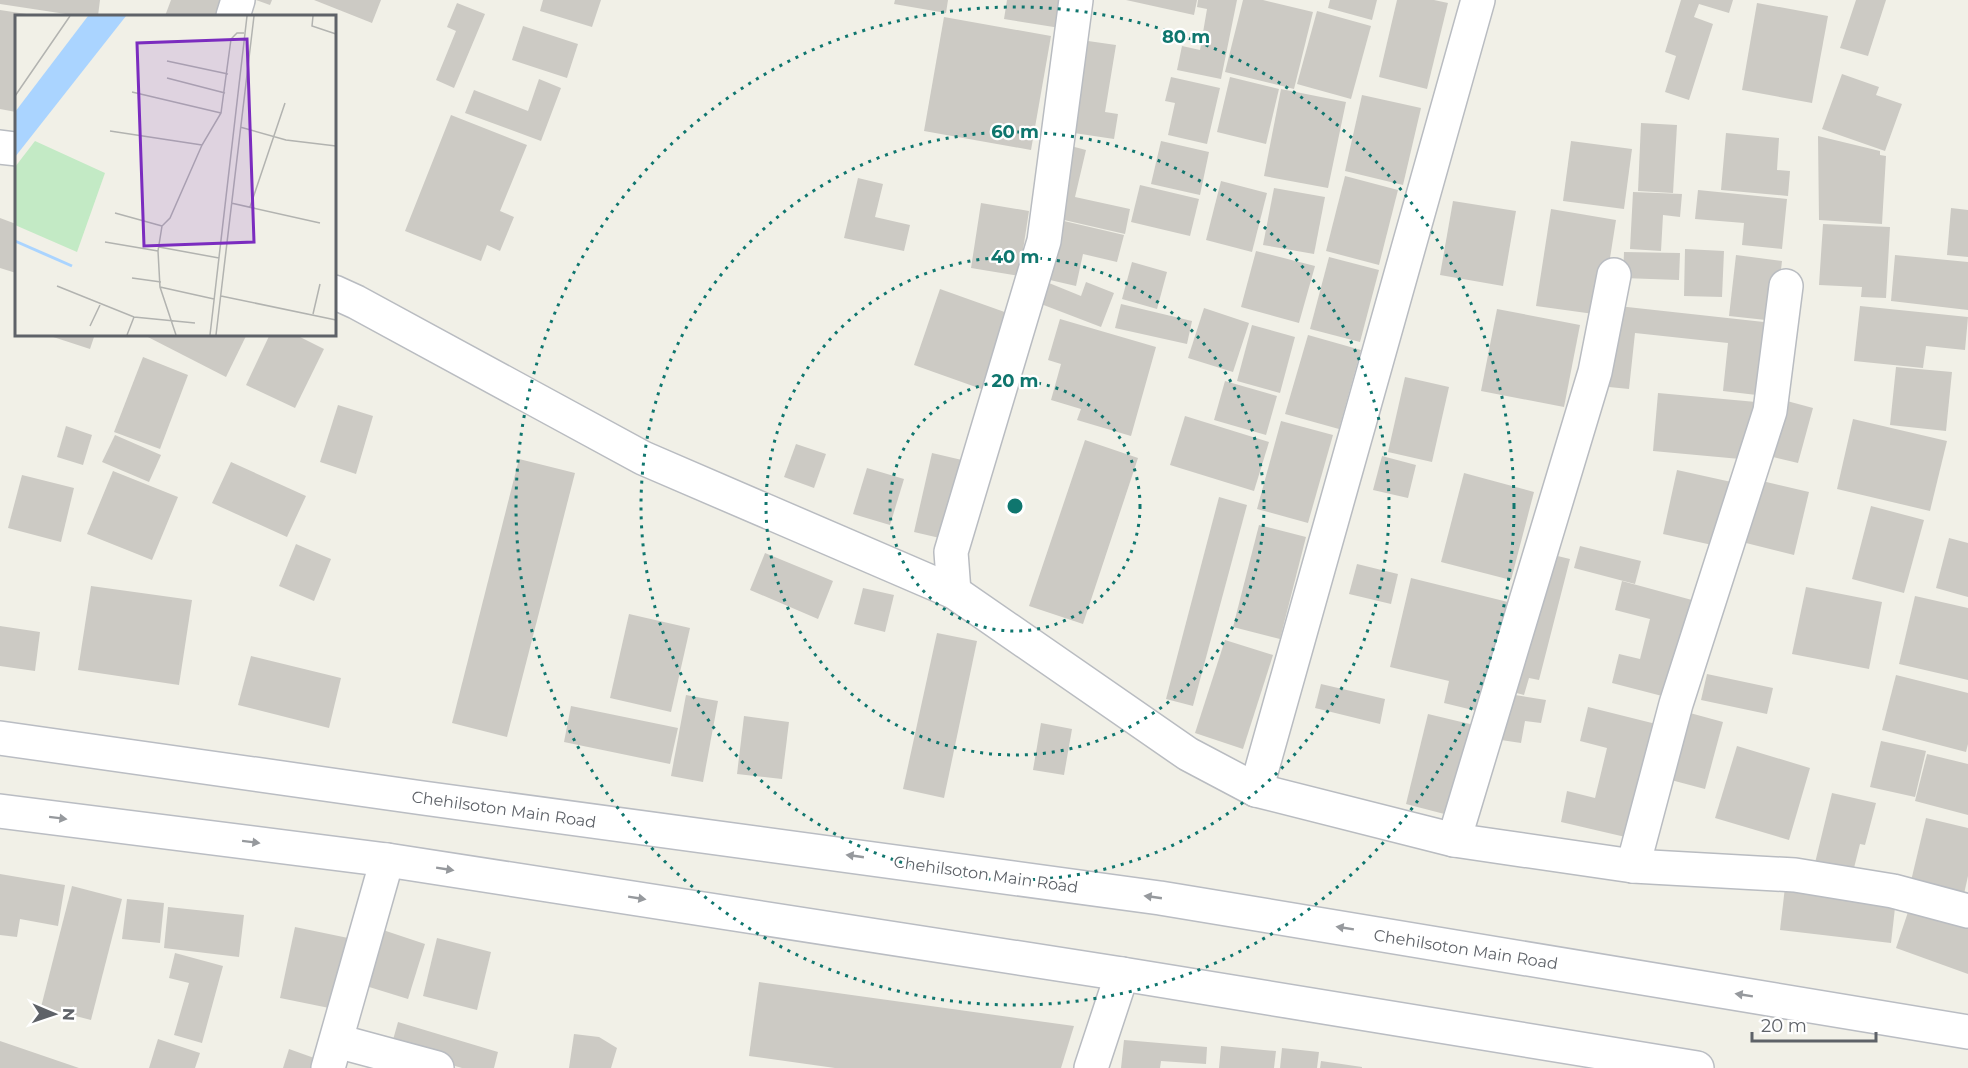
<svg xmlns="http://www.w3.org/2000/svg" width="1968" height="1068" font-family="Montserrat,sans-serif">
<rect width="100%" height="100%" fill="#f1f0e7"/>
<!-- building -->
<g fill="#cccac4">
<path d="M0,0h100l-2,16h-19l-79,-12z"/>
<path d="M171,0h50l-6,16h-50z"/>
<path d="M256,0h16l-2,5z"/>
<path d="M314,0h67l-9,23z"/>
<path d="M543,0h58l-9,27 -52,-16z"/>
<path d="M895,0h53l-2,13 -52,-9z"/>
<path d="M1007,0h58l-5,28 -56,-9z"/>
<path d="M1126,0h71l-3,15z"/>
<path d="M1198,0h39l-16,79 -44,-9 5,-24 18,4 7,-41 -10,-2z"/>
<path d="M1243,0h20l50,12 -19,77 -69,-17z"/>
<path d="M1330,0h47l-5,20 -44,-12z"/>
<path d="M1397,0h37l14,3 -21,86 -48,-12z"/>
<path d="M1681,0h52l-4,13 -30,-9 -5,13 19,7 -24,76 -24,-8 11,-36 -11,-4z"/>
<path d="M1856,0h30l-18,56 -28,-8z"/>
<path d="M457,3l28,11 -31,74 -18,-8 20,-49 -9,-4z"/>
<path d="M1757,3l71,13 -16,87 -70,-13z"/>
<path d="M0,10l33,5 -17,1v96l-16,-3z"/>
<path d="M1317,11l54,15 -20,73 -54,-15z"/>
<path d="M944,17l107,19 -20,114 -107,-19z"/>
<path d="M523,26l55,18 -11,34 -55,-18z"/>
<path d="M1088,41l28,4 -11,67 13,2 -4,25 -40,-6z"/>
<path d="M1842,74l37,13 -3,8 26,9 -17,47 -63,-22z"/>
<path d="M1171,77l49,11 -13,56 -39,-9 7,-32 -10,-2z"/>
<path d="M1230,77l49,12 -13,55 -49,-12z"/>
<path d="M539,79l22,9 -20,53 -76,-28 9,-23 54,21z"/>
<path d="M1281,89l65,13 -18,86 -64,-12z"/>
<path d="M1362,95l59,13 -18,77 -58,-14z"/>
<path d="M451,115l76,30 -27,66 14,6 -14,34 -13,-6 -6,16 -76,-30z"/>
<path d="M1641,123l36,2 -4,68 -35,-2z"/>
<path d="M1726,133l53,5 -2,32 13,1 -2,25 -67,-6z"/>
<path d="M1818,136l62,15v4l6,1 -4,68 -63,-4z"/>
<path d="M1161,141l48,11 -9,43 -49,-11z"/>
<path d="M1571,141l61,8 -8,60 -61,-8z"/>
<path d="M1067,145l19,5 -11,47 55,12 -5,25 -74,-17z"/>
<path d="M1345,176l53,14 -19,75 -53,-14z"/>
<path d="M858,178l25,6 -8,33 35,8 -6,26 -60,-13z"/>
<path d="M1221,181l46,12 -15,59 -46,-12z"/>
<path d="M1140,185l59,14 -9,37 -59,-14z"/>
<path d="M1274,188l51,9 -11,57 -51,-9z"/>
<path d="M1698,190l89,9 -5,50 -40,-4 2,-22 -49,-4z"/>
<path d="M1633,192l49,2 -2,23 -17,-2 -2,36 -31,-2z"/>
<path d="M1453,201l63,10 -13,75 -63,-11z"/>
<path d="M981,203l48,8 -10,65 -48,-8z"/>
<path d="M1951,208l17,2v47l-21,-2z"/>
<path d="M1551,209l65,11 -15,95 -65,-9z"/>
<path d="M0,218l16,6v49l-16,-5z"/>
<path d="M1064,221l60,14 -7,27 -34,-8 -7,32 -26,-6z"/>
<path d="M1823,224l67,3 -4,71 -25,-1 1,-10 -43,-2z"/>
<path d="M1685,249l39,2 -2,46 -38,-1z"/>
<path d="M1256,251l59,15 -16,57 -58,-16z"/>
<path d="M1624,252l56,1 -1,27 -56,-2z"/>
<path d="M1736,255l46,6 -7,60 -46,-5z"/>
<path d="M1895,255l73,7v48l-77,-9z"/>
<path d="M1329,257l50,13 -19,72 -50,-13z"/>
<path d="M1132,262l35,10 -10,37 -35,-10z"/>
<path d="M1086,282l28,11 -13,34 -60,-23 8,-21 32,13z"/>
<path d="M940,289l73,26 -26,76 -73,-26z"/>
<path d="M1121,304l71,17 -5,23 -72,-16z"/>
<path d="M1618,306l155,17 -8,73 -42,-5 5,-48 -93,-10 -6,56 -20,-2z"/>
<path d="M1860,306l108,11 -3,33 -39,-4 -3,22 -69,-7z"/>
<path d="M1204,308l45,15 -16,49 -45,-14z"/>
<path d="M1497,309l83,16 -16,82 -83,-16z"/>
<path d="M1060,319l96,28 -25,89 -54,-16 4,-11 -30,-9 10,-36 -13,-4z"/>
<path d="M1252,325l43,12 -15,56 -43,-12z"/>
<path d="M44,334h51l-5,15z"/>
<path d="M142,334h105l-21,43z"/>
<path d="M270,334h24l30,15 -29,59 -49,-23z"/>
<path d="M1308,335l53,15 -22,79 -54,-15z"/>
<path d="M143,357l45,18 -28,74 -46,-17z"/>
<path d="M1896,367l56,5 -6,59 -56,-6z"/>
<path d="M1405,377l44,10 -17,75 -44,-10z"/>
<path d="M1225,381l52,15 -11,39 -52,-15z"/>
<path d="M1658,393l98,9 -5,58 -98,-9z"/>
<path d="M1787,401l26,7 -15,55 -25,-6z"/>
<path d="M338,405l35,11 -17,58 -36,-12z"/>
<path d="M1185,416l84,26 -15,49 -84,-26z"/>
<path d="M1853,419l94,22 -17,70 -93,-22z"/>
<path d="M1281,421l52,14 -25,88 -51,-14z"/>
<path d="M66,426l26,9 -9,30 -26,-8z"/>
<path d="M115,435l46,20 -12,27 -47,-20z"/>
<path d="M1085,440l53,18 -55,166 -54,-18z"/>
<path d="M796,444l30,10 -12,34 -30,-11z"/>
<path d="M932,453l30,7 -18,79 -30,-7z"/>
<path d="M1382,456l34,9 -8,33 -35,-8z"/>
<path d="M519,459l56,14 -68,264 -55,-14z"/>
<path d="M231,462l75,34 -19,41 -75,-34z"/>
<path d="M867,468l37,11 -14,46 -37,-11z"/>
<path d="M1677,470l59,13 -15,64 -58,-13z"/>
<path d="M113,471l65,26 -26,63 -65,-26z"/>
<path d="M1464,473l70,19 -23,88 -70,-18z"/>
<path d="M22,475l52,13 -13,54 -53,-14z"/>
<path d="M1758,480l51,12 -15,63 -52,-13z"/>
<path d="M1219,497l28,8 -54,201 -27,-7z"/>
<path d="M1871,506l53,14 -20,73 -52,-14z"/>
<path d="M1259,525l47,12 -26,102 -47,-12z"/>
<path d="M1949,538l19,5v54l-32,-9z"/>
<path d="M296,544l35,15 -17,42 -35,-15z"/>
<path d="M1580,546l61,15 -6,23 -61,-16z"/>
<path d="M765,553l68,28 -15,38 -68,-29z"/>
<path d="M1545,553l25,6 -31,121 -10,-2 -5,17 -15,-4z"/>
<path d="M1357,564l41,10 -7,30 -42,-10z"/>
<path d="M1411,578l97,24 -27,110 -37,-9 5,-22 -59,-14z"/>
<path d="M1622,581l70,19 -26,97 -54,-14 7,-29 21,5 10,-40 -35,-9z"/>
<path d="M91,586l101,14 -13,85 -101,-15z"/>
<path d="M1806,587l76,15 -13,67 -77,-15z"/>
<path d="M863,588l31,7 -9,37 -31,-8z"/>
<path d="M1915,596l53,12v72l-69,-16z"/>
<path d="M629,614l61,14 -19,84 -61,-14z"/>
<path d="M0,626l40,6 -5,39 -35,-5z"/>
<path d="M937,633l40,8 -33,157 -41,-9z"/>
<path d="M1225,640l48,15 -30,94 -48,-16z"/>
<path d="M251,656l90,22 -12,50 -91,-23z"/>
<path d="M1707,674l66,14 -6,26 -66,-14z"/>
<path d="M1896,675l72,18v51l-2,8 -84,-22z"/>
<path d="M1321,684l64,15 -5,25 -65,-16z"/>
<path d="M1509,694l37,6 -5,23 -16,-2 -4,22 -20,-3z"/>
<path d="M686,695l32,6 -15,81 -32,-6z"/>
<path d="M571,706l107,22 -8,36 -106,-22z"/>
<path d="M1588,707l72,18 -26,114 -73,-17 6,-31 28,7 12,-50 -27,-7z"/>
<path d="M1690,713l33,9 -18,67 -34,-9z"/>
<path d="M1428,714l46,11 -22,91 -46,-12z"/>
<path d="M744,716l45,6 -7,57 -45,-5z"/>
<path d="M1041,723l31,6 -8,46 -31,-5z"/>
<path d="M1881,741l45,10 -11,46 -45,-10z"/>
<path d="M1737,746l73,22 -21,72 -74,-22z"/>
<path d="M1927,754l41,10v51l-53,-14z"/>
<path d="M1832,793l44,10 -11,42 -5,-1 -8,32 -38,-9z"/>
<path d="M1926,818l42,10v48l-4,18 -53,-13z"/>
<path d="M0,874l65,11 -7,41 -38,-7 -3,18 -17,-2z"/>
<path d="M72,886l50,13 -31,121 -50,-13z"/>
<path d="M1785,887l111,12 -5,44 -111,-13z"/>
<path d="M127,899l37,4 -4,40 -38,-4z"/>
<path d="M1910,906l58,21v47l-72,-26z"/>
<path d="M168,907l76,8 -5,42 -75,-9z"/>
<path d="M295,927l58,12 -14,71 -59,-12z"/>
<path d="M383,930l42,14 -17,55 -42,-13z"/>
<path d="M437,938l54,14 -14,58 -54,-14z"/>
<path d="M175,953l48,13 -21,77 -28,-8 15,-52 -20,-5z"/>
<path d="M759,982l315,44 -13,42h-226l-86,-12z"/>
<path d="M398,1022l100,30 -4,16h-32l-71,-21z"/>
<path d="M574,1034l25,3 18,11 -6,20h-42z"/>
<path d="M158,1039l42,14 -5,15h-46z"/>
<path d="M1124,1040l83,7 -1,17 -45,-3 -1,7h-39z"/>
<path d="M0,1041l79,27h-79z"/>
<path d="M1221,1046l55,5 -2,17h-55z"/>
<path d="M1282,1048l37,4 -2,16h-37z"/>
<path d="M289,1049l28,10 -3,9h-31z"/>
<path d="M1321,1061l41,6v1h-42z"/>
</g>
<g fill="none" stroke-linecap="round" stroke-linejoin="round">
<defs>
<g id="street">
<path d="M233,16l5,-16"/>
<path d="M0,147l16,2"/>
<path d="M334,292l22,10 287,156 311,134 234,162 68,36 198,50 179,26 162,9 98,16 75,20"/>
<path d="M954,592l-3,-40 93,-311 32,-241"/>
<path d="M1256,790l222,-790"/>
<path d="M1454,840l141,-468 19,-97"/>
<path d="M1633,866l43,-162 94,-293 16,-125"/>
<path d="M337,1041l100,27"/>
<path d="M328,1068l59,-208"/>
<path d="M1091,1068l31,-94"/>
</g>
<g id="secondary">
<path d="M0,738l423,60 737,100 808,134"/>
<path d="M0,811l387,49 735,114 575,94"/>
</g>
</defs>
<!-- street casing -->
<use href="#street" stroke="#b9bcc1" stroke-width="36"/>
<!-- secondary casing -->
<use href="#secondary" stroke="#babdc3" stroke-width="36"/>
<!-- street -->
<use href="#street" stroke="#fff" stroke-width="33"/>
<!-- secondary -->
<use href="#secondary" stroke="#fff" stroke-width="33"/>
</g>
<!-- one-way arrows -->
<defs><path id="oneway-solid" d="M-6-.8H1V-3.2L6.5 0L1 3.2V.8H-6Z" transform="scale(1.5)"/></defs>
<g fill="#96999d">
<use href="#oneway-solid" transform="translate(58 818) rotate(7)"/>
<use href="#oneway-solid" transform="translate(251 842) rotate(7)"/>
<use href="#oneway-solid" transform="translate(855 856) rotate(-172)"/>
<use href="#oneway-solid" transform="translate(445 869) rotate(9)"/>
<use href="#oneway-solid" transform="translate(1153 897) rotate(-172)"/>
<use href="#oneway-solid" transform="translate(637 898) rotate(9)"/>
<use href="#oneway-solid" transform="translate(1345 928) rotate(-171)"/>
<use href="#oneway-solid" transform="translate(1744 995) rotate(-171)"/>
</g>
<!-- distance rings -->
<g fill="none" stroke="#0f766e" stroke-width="3" stroke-dasharray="3 6">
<circle cx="1015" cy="506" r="125"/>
<circle cx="1015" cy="506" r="249"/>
<circle cx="1015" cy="506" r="374"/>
<circle cx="1015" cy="506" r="499"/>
</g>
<g text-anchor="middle" stroke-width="4.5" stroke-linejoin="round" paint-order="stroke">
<!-- street labels -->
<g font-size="16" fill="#5e6268" stroke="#fff">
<text transform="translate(504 809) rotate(8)" y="6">Chehilsoton Main Road</text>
<text transform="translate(986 874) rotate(8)" y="6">Chehilsoton Main Road</text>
<text transform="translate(1466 949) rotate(9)" y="6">Chehilsoton Main Road</text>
</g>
</g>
<!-- overview -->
<g transform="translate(15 15)">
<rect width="321" height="321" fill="#f1f0e7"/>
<path d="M20,126l70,32 -28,79 -62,-27v-58z" fill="#c3eac5"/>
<path d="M73,1h38l-111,141v-45z" fill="#aad4ff"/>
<path fill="none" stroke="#aad4ff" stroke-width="3" d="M0,226l57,25"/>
<path fill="none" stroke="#b2b3b0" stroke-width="1.5" d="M298,1l-1,10 24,8M152,46l61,13M152,63l58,15M117,77l89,21M0,81l55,-80M225,112l46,13 50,6M95,116l92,14M216,188l89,20M235,192l35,-104M100,198l47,13M90,227l53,9M144,232l60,11M117,263l29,4M42,271l77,31 61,6M145,272l54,12M206,281l115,24M298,299l7,-30M75,311l10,-21M112,320l7,-18M161,320l-16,-48 -2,-36 4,-25 8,-8 32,-73 19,-32 10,-74 6,-6h7M195,320l37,-319M201,320l38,-319"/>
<path fill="#7b2cbf" fill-opacity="0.15" stroke="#7b2cbf" stroke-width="3" d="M232,24l7,203 -110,4 -7,-203z"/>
<rect width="321" height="321" fill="none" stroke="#5e6268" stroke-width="3"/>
</g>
<circle cx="1015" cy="506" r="9" fill="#0f766e" stroke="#fff" stroke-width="3"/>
<g font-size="18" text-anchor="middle" font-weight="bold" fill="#0f766e" stroke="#fff" stroke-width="4.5" stroke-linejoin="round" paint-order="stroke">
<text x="1186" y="43">80 m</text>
<text x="1015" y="138">60 m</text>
<text x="1015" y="263">40 m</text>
<text x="1015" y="387">20 m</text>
</g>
<!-- north arrow -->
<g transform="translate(54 1014) rotate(92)" stroke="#ffffff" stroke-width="4.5" paint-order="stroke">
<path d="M0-4.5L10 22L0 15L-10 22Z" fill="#5e6268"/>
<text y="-9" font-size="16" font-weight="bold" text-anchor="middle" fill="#5e6268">N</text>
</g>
<!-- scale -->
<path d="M1752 1032v9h124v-9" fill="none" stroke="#5e6268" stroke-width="3"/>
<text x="1761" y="1032" font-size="18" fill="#5e6268" stroke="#ffffff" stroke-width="4.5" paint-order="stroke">20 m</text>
</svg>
